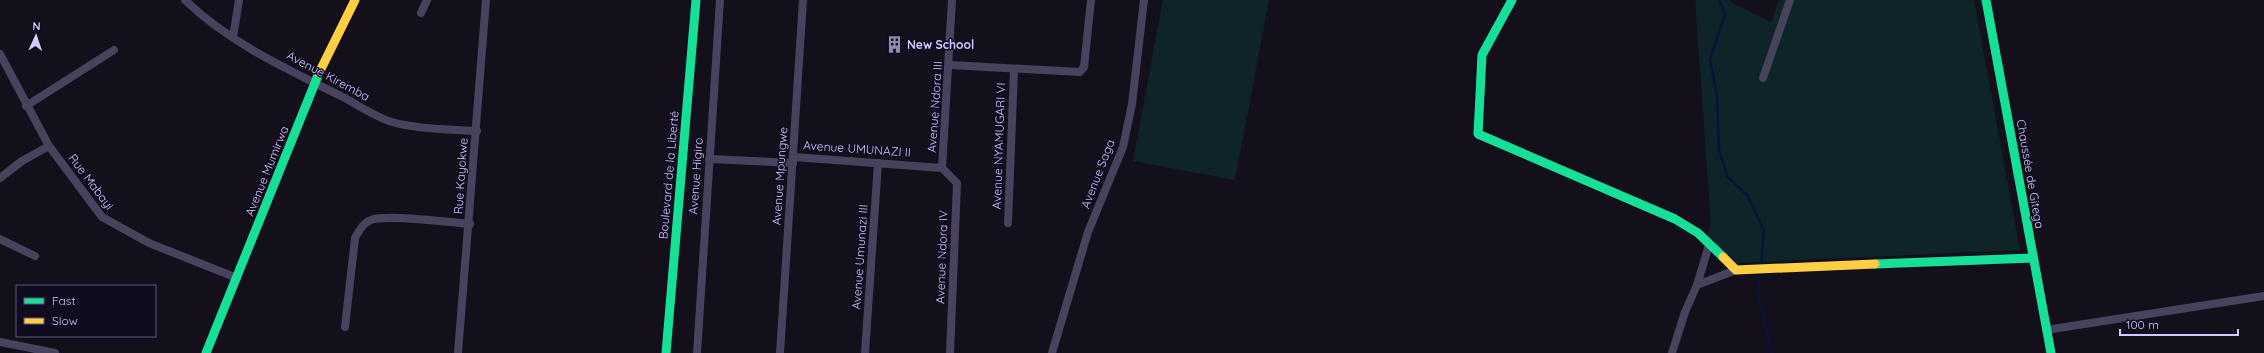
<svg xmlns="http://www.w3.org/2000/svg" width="2264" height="353" font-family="Quicksand,sans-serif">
<rect width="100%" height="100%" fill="#13101b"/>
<!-- green -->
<g fill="#0e2428">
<path d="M1163,0h106l-34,180 -102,-19z"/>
<path d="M1695,0h36l1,3 39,19 8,-22h195l46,250 -284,13 -30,-24 5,-14z"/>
</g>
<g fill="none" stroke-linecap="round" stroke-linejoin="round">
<!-- stream -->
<g stroke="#06133b" stroke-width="2.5">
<path d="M1719,0l6,14 -15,45 7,37 2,54 8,26 21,20 16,35 -3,35"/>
<path d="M1760,271l-2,24 14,58"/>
</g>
<!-- street -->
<g stroke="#48435d" stroke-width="8">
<path d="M185,0c44,43 104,70 158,97 15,8 32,20 49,25 21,7 62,8 85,9"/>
<path d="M421,13l6,-13"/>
<path d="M233,37l6,-37"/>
<path d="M0,54l49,92 53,71 47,26 88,35"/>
<path d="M950,65l130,7 4,-5 7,-67"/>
<path d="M1763,78l27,-78"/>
<path d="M26,106l88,-56"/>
<path d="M794,157l148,11"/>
<path d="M709,159l84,4"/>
<path d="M942,168l15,15 -7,170"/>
<path d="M942,168l10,-168"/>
<path d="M0,178l22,-17 27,-15"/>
<path d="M1008,223l6,-153"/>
<path d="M0,239l35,17"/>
<path d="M1697,285l12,-40"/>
<path d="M345,327l10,-89c4,-7 8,-15 16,-18 15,-6 78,2 99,4"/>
<path d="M2046,330l218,-34"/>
<path d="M0,342l55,11"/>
<path d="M458,353l28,-353"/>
<path d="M697,353l23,-353"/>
<path d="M780,353l23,-353"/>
<path d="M865,353l13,-190"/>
<path d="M1052,353l36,-121 35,-85 9,-43 12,-104"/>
<path d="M1672,353l13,-41 12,-27 39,-15"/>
</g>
<!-- fast -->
<g stroke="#16e098" stroke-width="9">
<path d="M1512,0l-30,55 -4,79 197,85 23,14 25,24"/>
<path d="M1986,0l65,353"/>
<path d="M1875,264l158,-6"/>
<path d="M206,353l113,-280"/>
<path d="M666,353l30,-353"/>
</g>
<!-- slow -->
<g stroke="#ffcf43" stroke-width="9">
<path d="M319,73l36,-73"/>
<path d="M1723,257l13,13 139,-6"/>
</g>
</g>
<!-- icons -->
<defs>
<symbol id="building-bare" viewBox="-9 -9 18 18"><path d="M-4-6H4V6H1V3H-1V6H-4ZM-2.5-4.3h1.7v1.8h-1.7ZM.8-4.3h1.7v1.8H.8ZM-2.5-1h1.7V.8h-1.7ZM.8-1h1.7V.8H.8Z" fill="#9288af" stroke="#110b20" stroke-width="2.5" paint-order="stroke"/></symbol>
</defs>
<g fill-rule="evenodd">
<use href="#building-bare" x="882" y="32" width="25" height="25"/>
</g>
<g text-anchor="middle" stroke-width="3" stroke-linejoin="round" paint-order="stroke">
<!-- poi labels -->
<g font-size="12" font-weight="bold" fill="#d6c9ff" stroke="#110b20" text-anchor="start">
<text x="907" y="49">New School</text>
</g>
<!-- street labels -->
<g font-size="12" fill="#d6c9ff" stroke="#110b20">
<text transform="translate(328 76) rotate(28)" y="4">Avenue Kiremba</text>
<text transform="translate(935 107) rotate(-86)" y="4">Avenue Ndora III</text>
<text transform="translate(999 146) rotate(-88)" y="4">Avenue NYAMUGARI VI</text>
<text transform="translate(857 149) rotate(4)" y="4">Avenue UMUNAZI II</text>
<text transform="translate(267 171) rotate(-68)" y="4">Avenue Mumirwa</text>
<text transform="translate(1098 174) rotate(-69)" y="4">Avenue Saga</text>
<text transform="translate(2030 174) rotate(80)" y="4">Chaussée de Gitega</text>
<text transform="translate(669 175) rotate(-85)" y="4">Boulevard de la Liberté</text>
<text transform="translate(461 176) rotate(-86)" y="4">Rue Kayokwe</text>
<text transform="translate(696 176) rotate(-86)" y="4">Avenue Higiro</text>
<text transform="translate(780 176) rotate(-86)" y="4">Avenue Mpungwe</text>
<text transform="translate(91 182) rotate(53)" y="4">Rue Mabayi</text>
<text transform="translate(860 257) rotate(-86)" y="4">Avenue Umunazi III</text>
<text transform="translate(942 257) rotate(-88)" y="4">Avenue Ndora IV</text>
</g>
</g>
<!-- legend -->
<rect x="16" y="285" width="140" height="52" fill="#110b20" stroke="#605779"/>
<rect x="24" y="298" width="20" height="6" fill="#16e098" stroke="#605779"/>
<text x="52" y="305" font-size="12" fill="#d6c9ff">Fast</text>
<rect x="24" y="318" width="20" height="6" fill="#ffcf43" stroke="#605779"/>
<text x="52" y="325" font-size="12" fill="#d6c9ff">Slow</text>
<!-- north arrow -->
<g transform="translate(36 36) rotate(3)" stroke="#110b20" stroke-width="3" paint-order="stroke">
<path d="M0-3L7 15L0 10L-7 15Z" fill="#d6c9ff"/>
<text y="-6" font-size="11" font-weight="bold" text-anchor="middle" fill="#d6c9ff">N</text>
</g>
<!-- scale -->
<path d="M2120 329v6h118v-6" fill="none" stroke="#d6c9ff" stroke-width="2"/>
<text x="2126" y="329" font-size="12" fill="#d6c9ff" stroke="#110b20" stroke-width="3" paint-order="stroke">100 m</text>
</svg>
